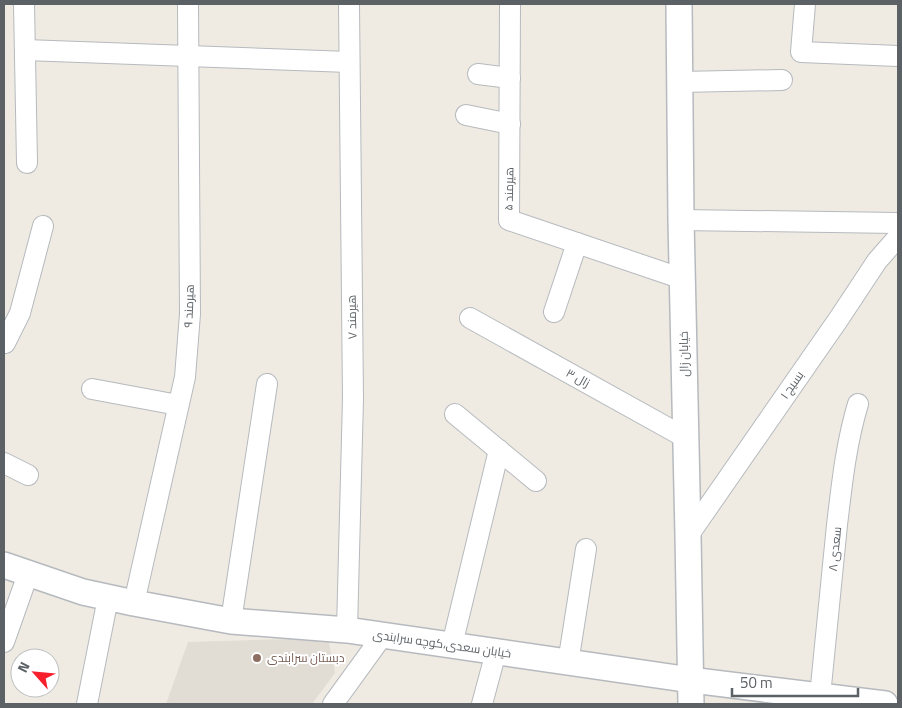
<svg xmlns="http://www.w3.org/2000/svg" width="902" height="708" font-family="'Titillium Web',Cairo,sans-serif">
<rect width="100%" height="100%" fill="#efebe3"/>
<!-- education -->
<path fill="#e1dcd4" d="M328,638l7,35 -23,31h-146l22,-62z"/>
<g fill="none" stroke-linecap="round" stroke-linejoin="round">
<defs>
<g id="minor">
<path d="M24,4l3,159"/>
<path d="M510,4l-1,216 174,59"/>
<path d="M805,4l-4,48 97,4"/>
<path d="M25,50l324,12"/>
<path d="M478,74l32,4"/>
<path d="M680,82l102,-2"/>
<path d="M466,115l44,9"/>
<path d="M681,220l217,3"/>
<path d="M554,312l23,-69"/>
<path d="M470,318l216,120"/>
<path d="M5,343l15,-30 23,-87"/>
<path d="M92,389l86,16"/>
<path d="M455,414l81,67"/>
<path d="M4,463l24,12"/>
<path d="M688,536l152,-219 37,-56 21,-24"/>
<path d="M134,603l51,-226 5,-63 -2,-310"/>
<path d="M231,621l36,-237"/>
<path d="M347,630l6,-231 -4,-395"/>
<path d="M4,642l24,-68"/>
<path d="M452,645l47,-195"/>
<path d="M568,663l18,-114"/>
<path d="M820,696c6,-57 11,-114 17,-171 5,-42 9,-81 21,-121"/>
<path d="M87,704l21,-106"/>
<path d="M333,704l50,-69"/>
<path d="M482,704l14,-52"/>
</g>
<g id="tertiary">
<path d="M679,4l2,216 7,316 3,168"/>
<path d="M4,565l79,27 51,11 97,18 116,9 344,50 194,24"/>
</g>
</defs>
<!-- minor casing -->
<use href="#minor" stroke="#b6babe" stroke-width="22"/>
<!-- tertiary casing -->
<use href="#tertiary" stroke="#b6babe" stroke-width="28"/>
<!-- minor -->
<use href="#minor" stroke="#fff" stroke-width="20"/>
<!-- tertiary -->
<use href="#tertiary" stroke="#fff" stroke-width="25"/>
</g>
<!-- markers -->
<circle fill="#8d6e63" stroke="#fff" stroke-width="2" cx="257" cy="658" r="5"/>
<g text-anchor="middle" stroke-width="4" stroke-linejoin="round" paint-order="stroke">
<!-- street labels -->
<g font-size="12" fill="#5b6165" stroke="#fff">
<text transform="translate(509 189) rotate(-89)" y="4">هیرمند ۵</text>
<text transform="translate(189 306) rotate(-88)" y="4">هیرمند ٩</text>
<text transform="translate(352 317) rotate(-91)" y="4">هیرمند ٧</text>
<text transform="translate(684 354) rotate(-91)" y="4">خیابان زال</text>
<text transform="translate(578 378) rotate(29)" y="4">زال ۳</text>
<text transform="translate(792 385) rotate(-55)" y="4">بسیج ۱</text>
<text transform="translate(835 549) rotate(-84)" y="4">سعدی ۸</text>
<text transform="translate(442 644) rotate(8)" y="4">خیابان سعدی،کوچه سرابندی</text>
</g>
<!-- education labels -->
<g font-size="12" fill="#785e54" stroke="#fff" text-anchor="start">
<text x="267" y="662">دبستان سرابندی</text>
</g>
</g>
<!-- border -->
<rect width="902" height="708" fill="none" stroke="#5b6165" stroke-width="10"/>
<!-- north arrow -->
<g transform="translate(35 673) rotate(297)"><circle r="24" fill="#ffffff" stroke="#bdc0c1"/>
<path d="M0-4L9 19L0 12L-9 19Z" fill="#f8202c"/>
<text y="-8" font-size="14" font-weight="bold" text-anchor="middle" fill="#5b6165">N</text>
</g>
<!-- scale -->
<path d="M732 688v8h126v-8" fill="none" stroke="#5b6165" stroke-width="2.5"/>
<text x="740" y="688" font-size="15" fill="#5b6165" stroke="#ffffff" stroke-width="4" paint-order="stroke">50 m</text>
</svg>
